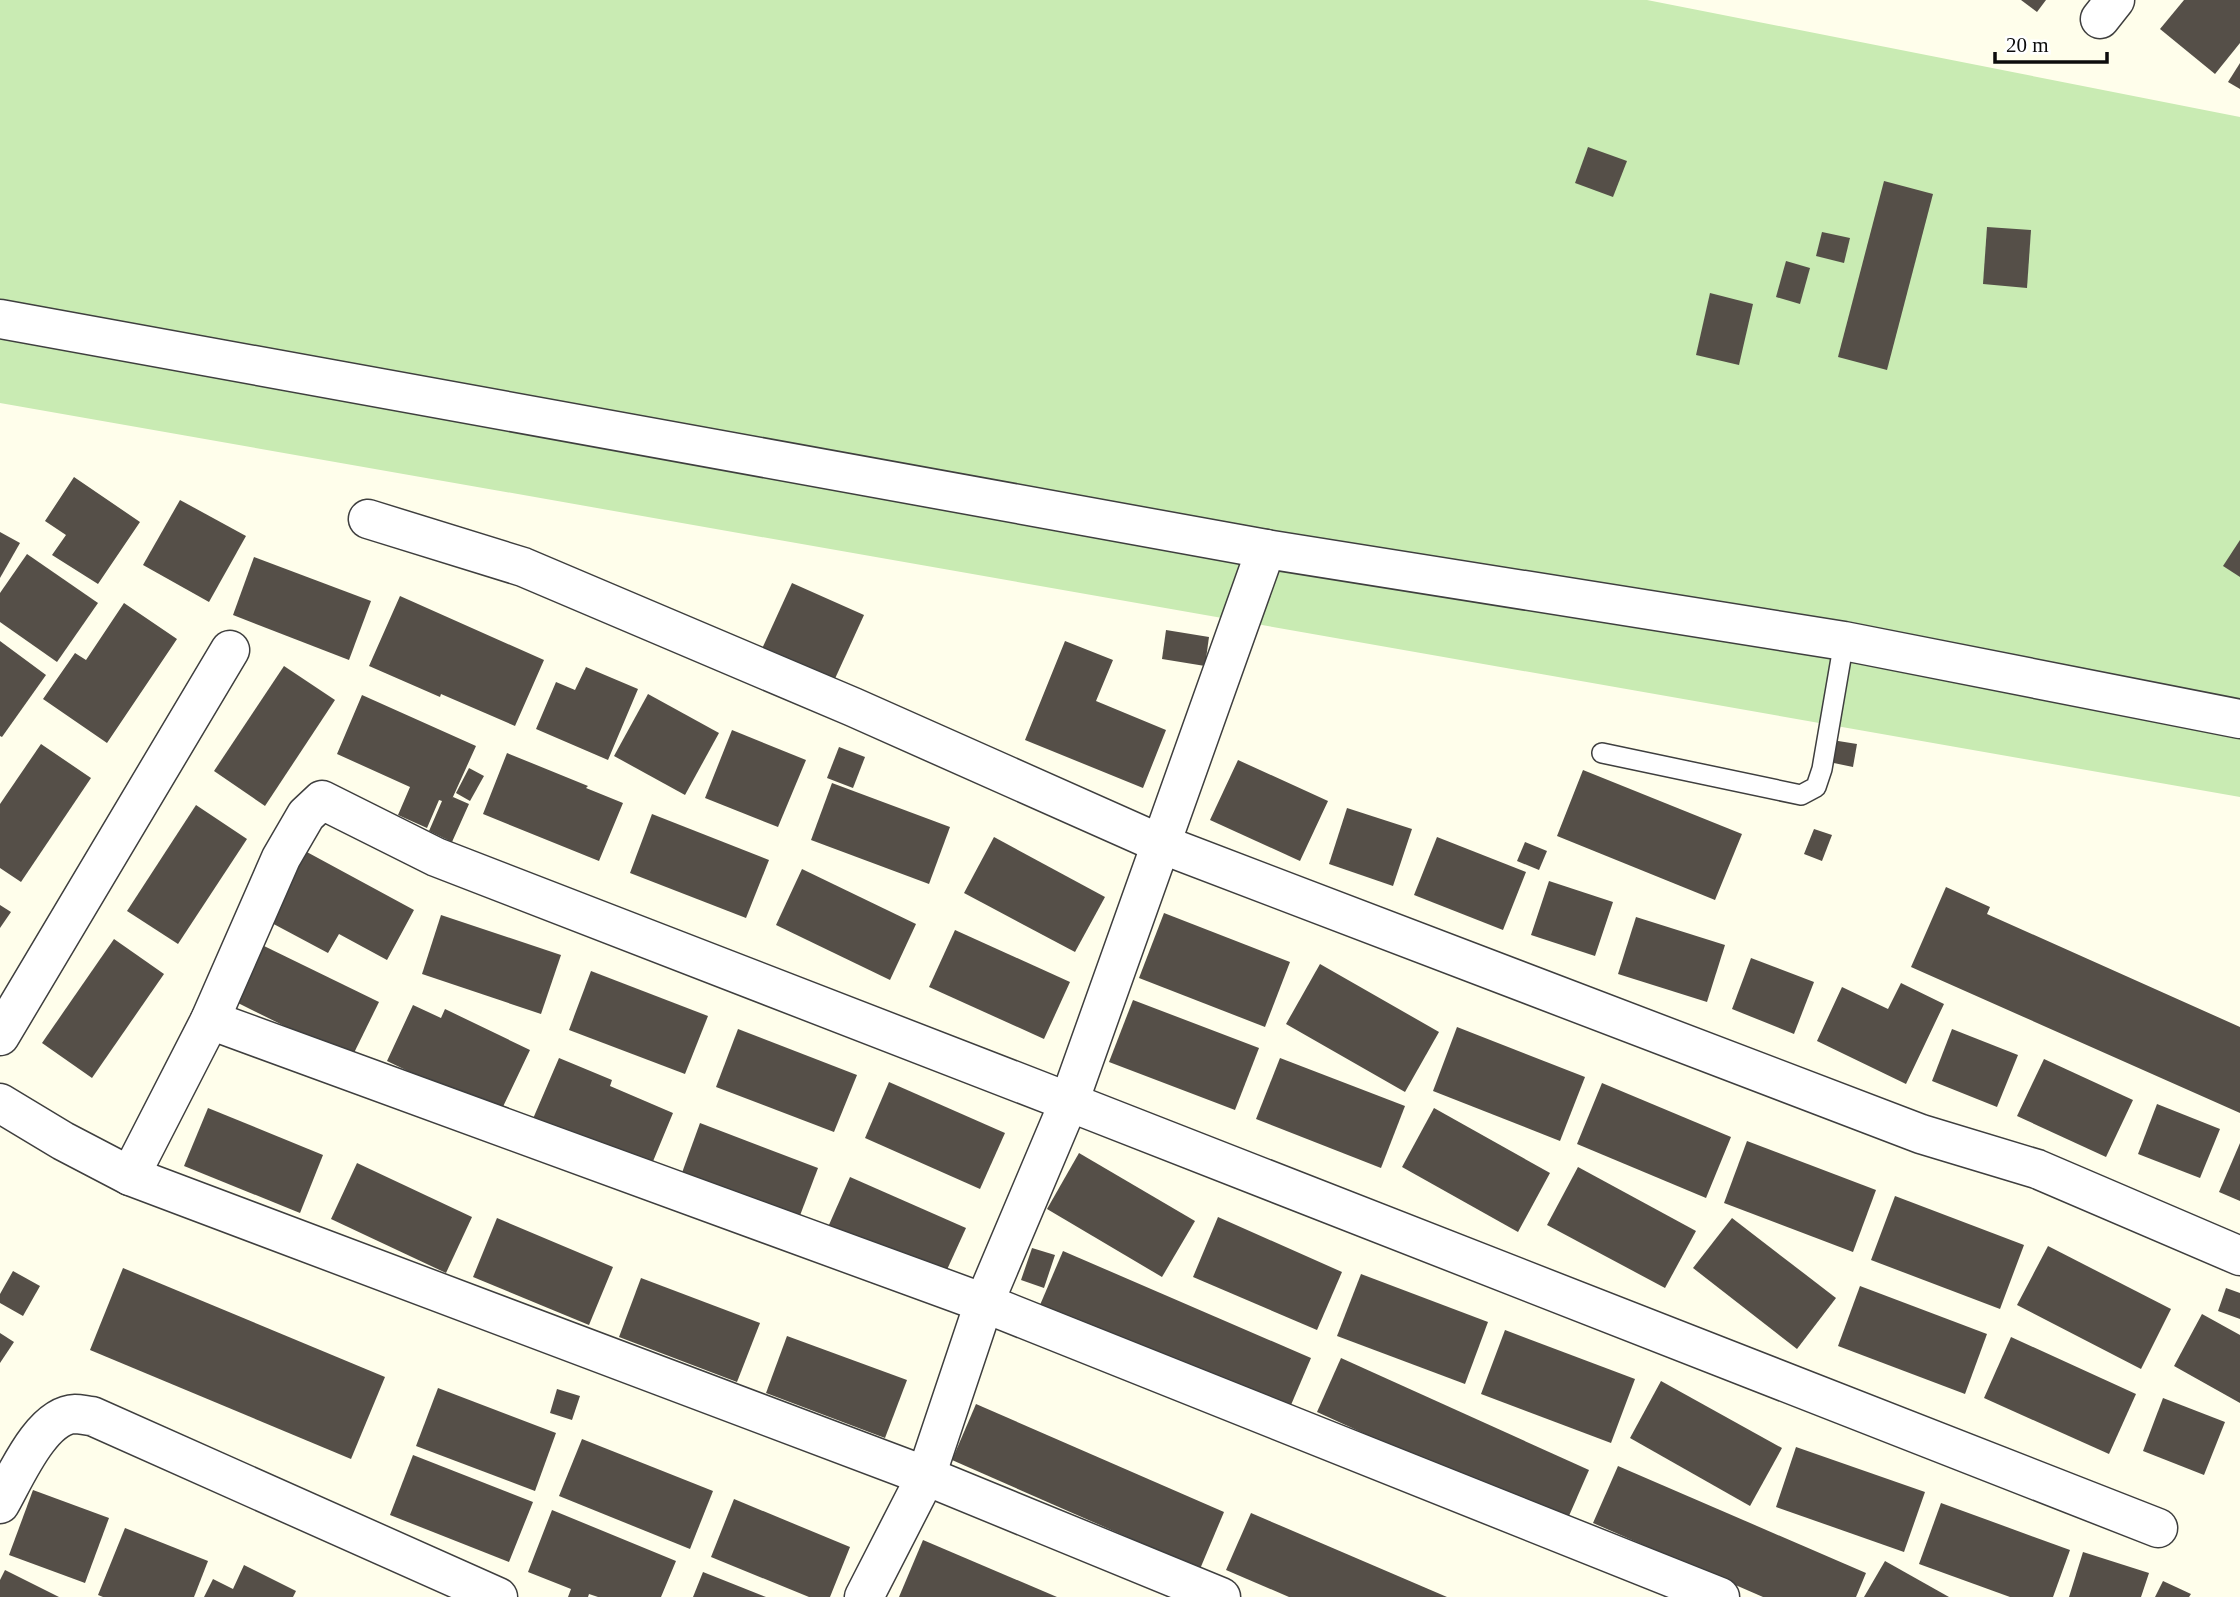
<svg xmlns="http://www.w3.org/2000/svg" width="2240" height="1597" font-family="'Times New Roman',serif">
<rect width="100%" height="100%" fill="#fffeeb"/>
<!-- green -->
<path fill="#c9ebb3" d="M0,0h1647l593,117v680l-2240,-394z"/>
<!-- building -->
<g fill="#554f48">
<path d="M2021,0h25l-9,12z"/>
<path d="M2184,0h56v43l-25,31 -55,-45z"/>
<path d="M2240,63v26l-12,-7z"/>
<path d="M1588,147l39,14 -14,36 -38,-14z"/>
<path d="M1884,181l49,13 -46,176 -49,-13z"/>
<path d="M1987,227l44,3 -4,58 -44,-4z"/>
<path d="M1822,232l28,6 -6,25 -28,-7z"/>
<path d="M1786,261l24,7 -10,36 -24,-7z"/>
<path d="M1710,293l43,11 -14,61 -43,-10z"/>
<path d="M74,477l66,45 -42,62 -46,-29 14,-20 -21,-14z"/>
<path d="M180,500l66,36 -37,66 -66,-37z"/>
<path d="M0,532l20,11 -20,35z"/>
<path d="M2240,540v37l-17,-11z"/>
<path d="M27,554l71,49 -41,59 -57,-40v-29z"/>
<path d="M254,557l117,44 -22,59 -116,-45z"/>
<path d="M792,583l72,32 -31,68 -72,-32z"/>
<path d="M400,596l144,64 -29,66 -74,-32 -1,3 -71,-31z"/>
<path d="M124,603l53,36 -70,104 -64,-44 32,-46 11,7z"/>
<path d="M1166,630l43,7 -4,29 -43,-7z"/>
<path d="M0,641l46,34 -44,62 -2,-1z"/>
<path d="M1065,641l48,19 -17,41 70,29 -23,58 -118,-48z"/>
<path d="M284,666l51,34 -70,106 -51,-35z"/>
<path d="M586,667l52,22 -30,71 -72,-31 20,-47 19,8z"/>
<path d="M648,694l71,39 -34,62 -71,-39z"/>
<path d="M362,695l114,51 -24,53 1,-2 16,7 -17,38 -23,-11 13,-30 -3,-1 -12,28 -29,-13 12,-28 -73,-33z"/>
<path d="M732,730l74,30 -28,67 -73,-29z"/>
<path d="M1832,740l25,4 -4,23 -24,-5z"/>
<path d="M41,744l50,34 -70,104 -21,-14v-64z"/>
<path d="M839,747l26,10 -12,31 -26,-10z"/>
<path d="M507,753l81,33 -2,2 37,15 -24,58 -116,-47z"/>
<path d="M1238,760l90,41 -28,60 -90,-41z"/>
<path d="M469,768l15,8 -14,25 -14,-8z"/>
<path d="M1583,770l159,64 -27,66 -158,-64z"/>
<path d="M832,783l118,44 -21,57 -118,-44z"/>
<path d="M196,805l51,34 -69,105 -51,-33z"/>
<path d="M1347,808l65,21 -19,57 -64,-22z"/>
<path d="M652,814l117,46 -23,58 -116,-45z"/>
<path d="M1814,829l18,6 -10,26 -18,-7z"/>
<path d="M994,837l111,60 -30,55 -111,-59z"/>
<path d="M1437,837l89,35 -23,58 -89,-35z"/>
<path d="M1525,842l22,9 -8,19 -22,-9z"/>
<path d="M305,851l109,59 -27,50 -48,-26 -11,19 -60,-32z"/>
<path d="M802,869l114,55 -26,56 -114,-55z"/>
<path d="M1549,881l64,21 -18,54 -64,-21z"/>
<path d="M1946,887l44,20 -3,7 253,113v86l-329,-146z"/>
<path d="M0,905l11,7 -11,16z"/>
<path d="M1164,913l126,49 -25,65 -126,-49z"/>
<path d="M441,915l120,40 -20,59 -119,-40z"/>
<path d="M1636,917l89,28 -18,57 -89,-28z"/>
<path d="M955,930l115,52 -26,57 -115,-52z"/>
<path d="M114,939l50,35 -72,104 -50,-35z"/>
<path d="M264,946l115,56 -28,57 -115,-57z"/>
<path d="M1751,958l63,24 -20,52 -62,-25z"/>
<path d="M1320,964l119,68 -34,60 -119,-68z"/>
<path d="M591,971l117,45 -23,58 -116,-44z"/>
<path d="M1901,983l43,21 -38,80 -89,-43 25,-54 46,22z"/>
<path d="M1133,1000l126,48 -24,62 -126,-48z"/>
<path d="M413,1005l28,13 4,-9 85,41 -31,65 -112,-54z"/>
<path d="M1457,1027l128,50 -25,64 -127,-50z"/>
<path d="M738,1029l119,46 -23,57 -118,-45z"/>
<path d="M1952,1029l66,26 -21,52 -65,-26z"/>
<path d="M559,1058l53,22 -2,6 63,27 -24,58 -117,-50z"/>
<path d="M1280,1058l125,48 -24,62 -125,-49z"/>
<path d="M2044,1059l89,41 -27,57 -89,-41z"/>
<path d="M889,1082l116,51 -25,56 -115,-51z"/>
<path d="M1602,1083l129,54 -25,61 -129,-54z"/>
<path d="M2157,1104l63,25 -20,49 -62,-24z"/>
<path d="M208,1108l115,47 -23,58 -116,-47z"/>
<path d="M1434,1108l116,65 -32,59 -116,-65z"/>
<path d="M700,1123l118,45 -22,58 -117,-45z"/>
<path d="M1747,1141l129,49 -23,62 -129,-49z"/>
<path d="M2240,1143v58l-21,-9z"/>
<path d="M1079,1153l116,68 -33,56 -115,-68z"/>
<path d="M357,1163l115,54 -26,56 -115,-54z"/>
<path d="M1578,1167l118,64 -31,57 -118,-63z"/>
<path d="M850,1177l116,51 -26,57 -115,-51z"/>
<path d="M1895,1196l129,49 -24,64 -129,-49z"/>
<path d="M1218,1217l124,55 -25,58 -124,-53z"/>
<path d="M497,1218l116,49 -24,58 -116,-48z"/>
<path d="M1732,1218l104,80 -39,51 -104,-81z"/>
<path d="M2048,1246l123,63 -30,60 -124,-64z"/>
<path d="M1032,1248l23,7 -11,33 -23,-8z"/>
<path d="M1063,1251l248,107 -23,54 -248,-107z"/>
<path d="M123,1268l262,109 -34,82 -261,-109z"/>
<path d="M13,1271l27,15 -17,30 -23,-13v-9z"/>
<path d="M1361,1274l127,48 -23,62 -128,-48z"/>
<path d="M641,1278l119,45 -23,59 -118,-45z"/>
<path d="M1860,1286l127,48 -22,60 -127,-48z"/>
<path d="M2226,1288l14,5v26l-22,-8z"/>
<path d="M2202,1314l38,21v68l-66,-37z"/>
<path d="M1505,1330l130,49 -24,64 -130,-49z"/>
<path d="M0,1333l14,9 -14,21z"/>
<path d="M787,1336l120,44 -22,58 -119,-45z"/>
<path d="M2011,1337l125,57 -27,60 -125,-56z"/>
<path d="M1341,1358l248,112 -24,55 -248,-113z"/>
<path d="M1661,1381l121,67 -32,58 -120,-68z"/>
<path d="M438,1388l118,45 -21,58 -119,-45z"/>
<path d="M557,1389l23,7 -8,24 -22,-7z"/>
<path d="M2163,1398l62,24 -21,53 -61,-24z"/>
<path d="M976,1404l248,108 -24,57 -248,-109z"/>
<path d="M582,1439l131,52 -23,58 -131,-53z"/>
<path d="M1796,1447l129,45 -21,60 -128,-45z"/>
<path d="M413,1455l120,47 -24,60 -119,-47z"/>
<path d="M1618,1466l248,107 -10,24h-93l-170,-74z"/>
<path d="M33,1490l76,28 -24,65 -76,-28z"/>
<path d="M734,1499l116,48 -20,50h-21l-98,-40z"/>
<path d="M1941,1503l129,47 -17,47h-43l-91,-33z"/>
<path d="M552,1510l124,51 -15,36h-63l-9,-3 -1,3h-20l3,-8 -43,-17z"/>
<path d="M1251,1513l196,84h-158l-63,-27z"/>
<path d="M125,1528l83,33 -14,36h-91l-5,-2z"/>
<path d="M923,1540l134,57h-158z"/>
<path d="M2083,1552l66,21 -8,24h-72z"/>
<path d="M1885,1561l64,36h-85z"/>
<path d="M244,1565l52,26 -3,6h-89l9,-18 20,10z"/>
<path d="M5,1570l54,27h-59v-17z"/>
<path d="M703,1572l63,25h-73z"/>
<path d="M2163,1581l28,13 -2,3h-34z"/>
</g>
<g fill="none" stroke-linecap="round" stroke-linejoin="round">
<defs>
<path id="lane" d="M1602,753l199,42 15,-8 6,-18 22,-128"/>
<g id="street">
<path d="M2100,19l15,-19"/>
<path d="M0,319l1266,230 578,92 396,78"/>
<path d="M368,519l155,48 330,140 308,137 760,290 116,35 203,87"/>
<path d="M210,1020l774,283 736,294"/>
<path d="M0,1036l230,-386"/>
<path d="M0,1103l63,38 67,35 796,300 295,121"/>
<path d="M130,1176l80,-156 71,-162 25,-43 16,-15 114,57 633,245 1089,426"/>
<path d="M0,1504c15,-26 41,-89 75,-90 6,0 12,2 17,2l406,181"/>
<path d="M864,1597l62,-121 58,-173 85,-201 197,-553"/>
</g>
</defs>
<!-- lane casing -->
<use href="#lane" stroke="#3f3f3f" stroke-width="22"/>
<!-- street casing -->
<use href="#street" stroke="#3f3f3f" stroke-width="41"/>
<!-- lane -->
<use href="#lane" stroke="#fff" stroke-width="19"/>
<!-- street -->
<use href="#street" stroke="#fff" stroke-width="38"/>
</g>
<!-- scale -->
<path d="M1995 52v10h112v-10" fill="none" stroke="#0c0c0c" stroke-width="3.5"/>
<text x="2006" y="52" font-size="21" fill="#0c0c0c" stroke="#ffffff" stroke-width="5" paint-order="stroke">20 m</text>
</svg>
